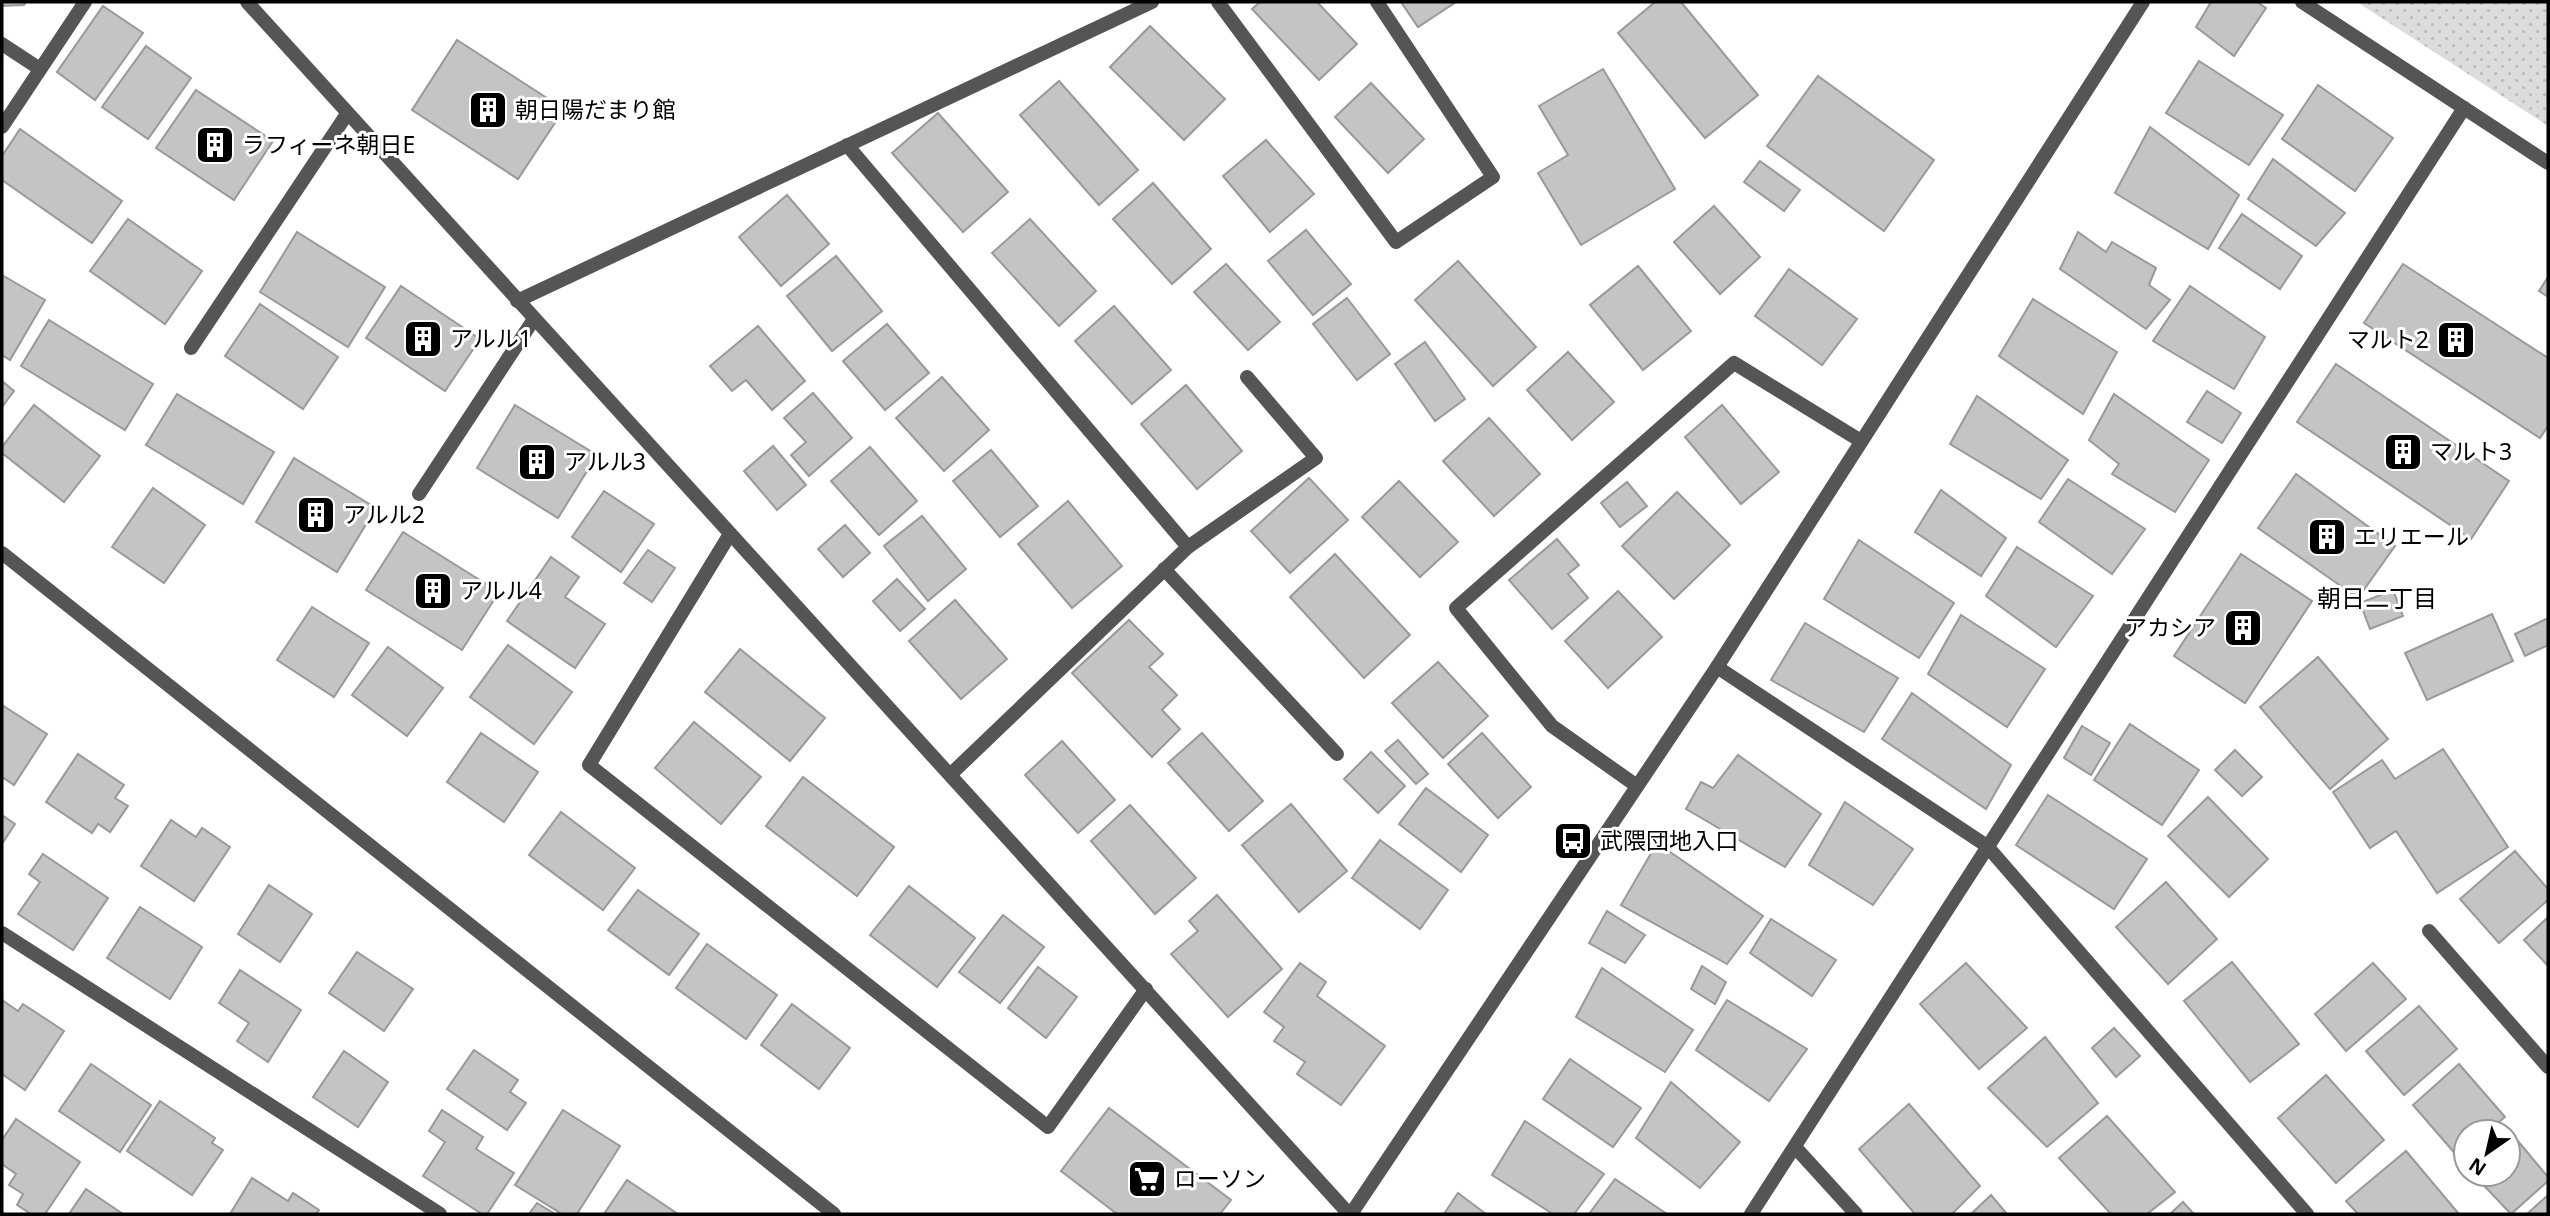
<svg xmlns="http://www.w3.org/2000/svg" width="2550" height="1216" font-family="'Noto Sans','Noto Sans JP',sans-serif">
<defs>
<pattern id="green-dots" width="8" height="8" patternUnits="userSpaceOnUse" patternTransform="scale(1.75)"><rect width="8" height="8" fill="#dcdcdc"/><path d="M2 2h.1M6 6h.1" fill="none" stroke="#bbb" stroke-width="1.8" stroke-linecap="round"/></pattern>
</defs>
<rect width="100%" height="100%" fill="#fff"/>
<!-- green -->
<path fill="url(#green-dots)" d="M2357,2h191v124z"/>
<!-- building -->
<g fill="#c4c4c4" stroke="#999" stroke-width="2">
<path d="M2,2h24l-2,3 -22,1z"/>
<path d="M1260,2h57l40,42 -38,36 -67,-71z"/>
<path d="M1401,2h55l-38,25z"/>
<path d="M1655,2h26l77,93 -53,43 -87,-105z"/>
<path d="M2211,2h46l9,6 -32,48 -38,-29z"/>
<path d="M103,6l40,27 -48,67 -38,-28z"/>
<path d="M1150,26l75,73 -41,41 -74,-73z"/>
<path d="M457,40l107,69 -46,70 -106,-69z"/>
<path d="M146,46l45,32 -43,61 -46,-32z"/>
<path d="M2199,61l84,54 -34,50 -83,-52z"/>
<path d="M1603,69l72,120 -94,56 -43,-72 30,-18 -29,-49z"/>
<path d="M1818,76l116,84 -50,71 -117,-85z"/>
<path d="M1059,81l79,89 -39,35 -79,-90z"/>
<path d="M1371,83l53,56 -36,34 -53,-56z"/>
<path d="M2318,85l75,53 -38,53 -73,-52z"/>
<path d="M196,90l77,51 -39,59 -78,-52z"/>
<path d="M938,113l70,79 -45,40 -71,-79z"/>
<path d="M2150,127l89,68 -31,54 -93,-56z"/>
<path d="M20,129l102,72 -30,42 -90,-63v-24z"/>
<path d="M1266,140l48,54 -44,38 -47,-56z"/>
<path d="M2273,159l72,54 -29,33 -68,-47z"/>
<path d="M1760,161l40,29 -16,21 -40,-29z"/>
<path d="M1153,183l58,66 -39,35 -59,-65z"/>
<path d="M787,195l42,49 -48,42 -42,-49z"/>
<path d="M1714,206l46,51 -40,37 -46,-52z"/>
<path d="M2242,214l60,42 -22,33 -61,-41z"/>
<path d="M128,219l74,52 -37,53 -75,-53z"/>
<path d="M1030,219l66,72 -37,35 -67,-73z"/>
<path d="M1306,230l45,54 -38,31 -45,-54z"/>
<path d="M297,232l88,55 -37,60 -88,-55z"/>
<path d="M2078,232l28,20 6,-10 44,26 -7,17 21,15 -24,29 -86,-60z"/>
<path d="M836,256l46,55 -50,40 -45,-55z"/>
<path d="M1458,261l78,86 -43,39 -78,-86z"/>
<path d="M1226,264l54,58 -32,28 -54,-58z"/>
<path d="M2403,264l145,94v68l-8,12 -176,-115z"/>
<path d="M1638,266l53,65 -48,39 -53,-65z"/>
<path d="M1789,269l68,50 -35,46 -67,-49z"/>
<path d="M2,275l43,25 -35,60 -8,-5z"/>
<path d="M2548,277v20l-9,-6z"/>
<path d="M401,286l79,53 -35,52 -79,-53z"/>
<path d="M2190,286l75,51 -31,52 -81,-48z"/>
<path d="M1347,298l43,56 -33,26 -44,-56z"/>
<path d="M2033,299l84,53 -34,62 -84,-58z"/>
<path d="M260,304l78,53 -35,52 -78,-53z"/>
<path d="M1114,306l57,64 -39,34 -57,-63z"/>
<path d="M49,320l104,64 -28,46 -104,-64z"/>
<path d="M887,324l42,49 -44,37 -42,-49z"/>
<path d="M758,326l47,55 -33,29 -26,-30 -14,11 -22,-25z"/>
<path d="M1425,342l40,57 -30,22 -40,-57z"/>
<path d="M1568,352l46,50 -42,38 -45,-50z"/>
<path d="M2336,364l173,117 -38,58 -174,-117z"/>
<path d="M942,377l47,53 -45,41 -48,-53z"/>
<path d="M2,381l12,10 -12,16z"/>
<path d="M1186,385l56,66 -45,38 -56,-65z"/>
<path d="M2207,391l34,22 -19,30 -35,-21z"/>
<path d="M813,393l39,45 -43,38 -18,-21 15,-13 -22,-24z"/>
<path d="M177,394l97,58 -31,52 -97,-59z"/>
<path d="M2114,394l95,66 -34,52 -63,-38 7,-10 -30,-24z"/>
<path d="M1977,396l91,64 -27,39 -91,-55z"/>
<path d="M34,405l66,51 -36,46 -62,-49v-6z"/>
<path d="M515,405l82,50 -39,63 -81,-50z"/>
<path d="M1722,405l57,67 -38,32 -56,-67z"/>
<path d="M1489,418l51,56 -46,42 -51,-55z"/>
<path d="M773,446l33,39 -29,25 -33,-39z"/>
<path d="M870,447l47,54 -38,34 -48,-54z"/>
<path d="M991,450l47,56 -38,31 -47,-56z"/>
<path d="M294,458l82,50 -39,64 -81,-50z"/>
<path d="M2296,474l99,72 -37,52 -100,-70z"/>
<path d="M1309,478l39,42 -58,53 -39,-42z"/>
<path d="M2068,479l77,50 -33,45 -73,-52z"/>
<path d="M1399,481l59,61 -38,35 -58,-60z"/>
<path d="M1627,482l20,24 -27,21 -19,-24z"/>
<path d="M153,488l52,37 -41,58 -52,-36z"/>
<path d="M1941,490l65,48 -25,38 -66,-44z"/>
<path d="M604,491l50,33 -33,48 -49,-35z"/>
<path d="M1677,492l53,53 -56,54 -52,-53z"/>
<path d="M1068,501l54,65 -50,42 -54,-64z"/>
<path d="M922,516l44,53 -38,32 -44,-55z"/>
<path d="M845,525l25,28 -27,24 -25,-28z"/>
<path d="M403,532l96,60 -37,58 -96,-60z"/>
<path d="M1557,539l22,26 -11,9 20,24 -36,31 -43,-49z"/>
<path d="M1859,540l95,63 -35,55 -95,-59z"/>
<path d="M2017,547l76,49 -37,51 -70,-51z"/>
<path d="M648,550l27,18 -23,34 -28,-19z"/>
<path d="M1335,554l75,81 -46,43 -74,-81z"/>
<path d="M2241,554l71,47 -67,102 -71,-47z"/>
<path d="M551,557l28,20 -14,20 40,27 -30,44 -68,-47z"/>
<path d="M897,579l28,30 -25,22 -27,-30z"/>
<path d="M2393,590l10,26 -33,13 -10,-26z"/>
<path d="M1618,591l44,46 -54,51 -43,-47z"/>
<path d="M955,600l52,59 -46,40 -52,-58z"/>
<path d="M312,607l57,36 -35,54 -57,-37z"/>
<path d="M2492,614l21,47 -86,39 -22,-47z"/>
<path d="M1961,615l84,54 -38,58 -79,-53z"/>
<path d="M2548,618v27l-23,11 -10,-22z"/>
<path d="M1129,620l34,34 -14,13 28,28 -15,15 18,19 -28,28 -80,-84z"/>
<path d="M1805,623l93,55 -34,54 -93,-52z"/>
<path d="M508,645l64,47 -38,52 -64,-47z"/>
<path d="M388,647l55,41 -36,48 -55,-41z"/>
<path d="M740,649l85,69 -35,43 -85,-69z"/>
<path d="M2318,657l70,82 -58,50 -70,-82z"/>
<path d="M1438,662l50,54 -45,42 -51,-55z"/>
<path d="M1912,693l99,72 -25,44 -104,-70z"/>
<path d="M2,705l45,29 -33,51 -12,-8z"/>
<path d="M694,722l67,55 -40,47 -66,-56z"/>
<path d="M2130,724l69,46 -37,55 -68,-45z"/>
<path d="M2082,726l28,17 -19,32 -27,-17z"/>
<path d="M481,733l57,39 -34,50 -57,-40z"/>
<path d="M1202,733l61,68 -34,30 -61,-68z"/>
<path d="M1482,733l49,54 -33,31 -50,-54z"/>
<path d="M1398,740l30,34 -12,10 -31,-33z"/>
<path d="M1062,741l53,59 -37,33 -53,-58z"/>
<path d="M2443,749l65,98 -71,46 -41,-62 -26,17 -37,-56 49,-32 13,19z"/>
<path d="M2235,750l27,27 -20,19 -27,-26z"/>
<path d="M1371,752l34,34 -27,27 -34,-34z"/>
<path d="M78,754l46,31 -9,13 13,8 -18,26 -12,-8 -6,9 -46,-31z"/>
<path d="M1738,755l83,59 -36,53 -99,-58 15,-27 12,6z"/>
<path d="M803,777l91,70 -37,49 -91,-70z"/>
<path d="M1426,788l62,47 -27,37 -62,-48z"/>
<path d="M2048,795l99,64 -33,50 -98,-64z"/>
<path d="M2208,797l60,62 -39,38 -61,-61z"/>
<path d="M1845,802l68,47 -40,56 -64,-40z"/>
<path d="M1291,804l56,67 -48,41 -57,-67z"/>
<path d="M1130,805l66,73 -41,36 -64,-73z"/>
<path d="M561,812l74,56 -32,42 -74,-55z"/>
<path d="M2,815l13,9 -13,20z"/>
<path d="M171,820l25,17 6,-9 28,19 -36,54 -53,-35z"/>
<path d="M1380,840l68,50 -28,39 -68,-51z"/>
<path d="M1657,843l106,73 -36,48 -106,-59z"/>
<path d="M2515,851l33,38v11l-49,43 -39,-44z"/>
<path d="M43,854l65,44 -35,52 -55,-36 22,-32 -11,-8z"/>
<path d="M2166,882l51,57 -49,45 -52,-57z"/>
<path d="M269,885l43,29 -32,48 -42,-28z"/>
<path d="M909,886l66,52 -38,49 -67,-52z"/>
<path d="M638,890l61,44 -30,41 -61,-45z"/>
<path d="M1217,895l65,74 -54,48 -57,-63 27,-23 -9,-10z"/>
<path d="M140,907l62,40 -32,52 -63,-41z"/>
<path d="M1607,911l38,24 -20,28 -36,-20z"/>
<path d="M1003,915l41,32 -44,56 -41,-31z"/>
<path d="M2548,917v49l-24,-26z"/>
<path d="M1771,919l65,41 -24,36 -62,-43z"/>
<path d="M707,944l70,51 -31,44 -70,-51z"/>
<path d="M357,952l56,37 -29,42 -55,-38z"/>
<path d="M2232,962l67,82 -49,38 -66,-81z"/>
<path d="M1300,963l26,19 -9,14 68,50 -44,59 -44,-31 8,-12 -31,-21 10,-14 -20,-15z"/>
<path d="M1966,963l61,65 -48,41 -59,-65z"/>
<path d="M2373,963l33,36 -60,52 -31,-37z"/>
<path d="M1702,966l24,16 -11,22 -24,-15z"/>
<path d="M1038,967l39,30 -31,41 -38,-30z"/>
<path d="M1602,968l91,62 -28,42 -89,-55z"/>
<path d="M240,970l61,40 -33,52 -31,-21 12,-18 -30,-20z"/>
<path d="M2,1000l16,11 5,-7 41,27 -39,59 -23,-16z"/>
<path d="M1727,1000l80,49 -38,52 -73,-51z"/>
<path d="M792,1004l58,44 -31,41 -58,-44z"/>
<path d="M2419,1006l38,43 -53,46 -38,-44z"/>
<path d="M2114,1028l26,28 -24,21 -24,-29z"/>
<path d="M2045,1037l53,66 -51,44 -59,-59z"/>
<path d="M474,1050l44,30 -8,12 16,11 -19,27 -60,-41z"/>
<path d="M344,1051l44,31 -30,45 -45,-30z"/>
<path d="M1570,1059l71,49 -28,39 -70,-48z"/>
<path d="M91,1064l60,41 -31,47 -61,-41z"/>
<path d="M2459,1064l46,53 -18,15h-21v18l-8,7 -45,-52z"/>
<path d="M2326,1075l58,65 -48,43 -58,-65z"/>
<path d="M1671,1082l69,60 -40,46 -64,-50z"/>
<path d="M160,1101l55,37 -3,5 11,7 -31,45 -65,-44z"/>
<path d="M1909,1104l71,82 -28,28h-37l-56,-65z"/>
<path d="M1109,1108l122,92 -11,14h-103l-56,-43z"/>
<path d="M442,1110l41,27 -7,12 38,24 -27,41h-5l-59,-38 22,-34 -16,-11z"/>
<path d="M563,1110l57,36 -43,68h-15l-47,-29z"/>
<path d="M2107,1116l68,76 -28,22h-36l-52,-56z"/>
<path d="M16,1119l64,43 -35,52h-14l-14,-9 6,-11 -14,-9 7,-11 -14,-10v-24z"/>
<path d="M1525,1121l79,53 -30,40h-21l-61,-39z"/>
<path d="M2507,1128l41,49v4l-37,33 -38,-40h35v-42h-5z"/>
<path d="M2406,1151l53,63h-101l-12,-13z"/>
<path d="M252,1178l36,23 5,-8 26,17 -3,4h-86z"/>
<path d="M1615,1179l52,35h-78z"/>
<path d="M627,1180l51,34h-74z"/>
<path d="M86,1189l37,25h-54z"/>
<path d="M1458,1193l28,21h-42z"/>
<path d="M1991,1195l16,19h-36z"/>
<path d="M2548,1195v19h-21z"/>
<path d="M2183,1202l11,12h-24z"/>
<path d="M537,1203l18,11h-26z"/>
</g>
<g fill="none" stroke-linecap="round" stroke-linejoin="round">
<!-- service -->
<g stroke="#555" stroke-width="14">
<path d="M1218,2l178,240 97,-65 -116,-175"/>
<path d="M191,348l156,-234"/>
<path d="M419,494l115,-175"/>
</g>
<!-- minor -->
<g stroke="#555" stroke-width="14">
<path d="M2302,2l246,161"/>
<path d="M2,44l38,25"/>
<path d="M2,127l83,-125"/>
<path d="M847,145l341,402 -237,227"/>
<path d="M517,301l635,-299"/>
<path d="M730,534l-141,231 459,362 98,-138"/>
<path d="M1188,547l128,-89 -69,-81"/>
<path d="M1164,569l173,185"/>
<path d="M1717,667l270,179 320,368"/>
<path d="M1637,786l-85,-60 -96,-118 278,-245 127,78"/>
<path d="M2429,931l119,136"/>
<path d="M2,933l438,281"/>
<path d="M1795,1147l61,67"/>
<path d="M1751,1214l713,-1106"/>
</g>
<!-- tertiary -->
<g stroke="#555" stroke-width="14">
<path d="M247,2l1102,1212"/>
<path d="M2,553l832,661"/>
<path d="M1351,1214l366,-547 426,-665"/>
</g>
</g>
<!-- icons -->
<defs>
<symbol id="building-square" viewBox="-11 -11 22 22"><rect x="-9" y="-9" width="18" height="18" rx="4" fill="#000" stroke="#fff"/><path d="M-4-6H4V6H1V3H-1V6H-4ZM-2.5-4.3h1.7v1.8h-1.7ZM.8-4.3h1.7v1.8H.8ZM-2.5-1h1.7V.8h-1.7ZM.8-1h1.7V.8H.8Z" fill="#fff"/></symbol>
<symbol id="bus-square" viewBox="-11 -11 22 22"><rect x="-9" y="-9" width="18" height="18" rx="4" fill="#000" stroke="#fff"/><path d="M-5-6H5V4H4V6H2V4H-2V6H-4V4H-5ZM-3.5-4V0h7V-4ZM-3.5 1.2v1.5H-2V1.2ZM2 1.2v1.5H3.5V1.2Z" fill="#fff"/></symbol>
<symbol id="supermarket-square" viewBox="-11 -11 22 22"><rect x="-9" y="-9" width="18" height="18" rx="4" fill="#000" stroke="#fff"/><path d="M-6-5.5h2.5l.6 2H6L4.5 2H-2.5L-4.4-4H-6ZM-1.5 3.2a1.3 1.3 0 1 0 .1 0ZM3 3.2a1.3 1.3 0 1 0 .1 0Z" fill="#fff"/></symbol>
</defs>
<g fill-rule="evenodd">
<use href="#building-square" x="466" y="88" width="44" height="44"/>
<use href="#building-square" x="193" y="123" width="44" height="44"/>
<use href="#building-square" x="401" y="317" width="44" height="44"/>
<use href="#building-square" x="2434" y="318" width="44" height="44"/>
<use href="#building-square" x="2381" y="430" width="44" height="44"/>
<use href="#building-square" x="515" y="440" width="44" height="44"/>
<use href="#building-square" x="294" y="493" width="44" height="44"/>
<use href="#building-square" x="2305" y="515" width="44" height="44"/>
<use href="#building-square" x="411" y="569" width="44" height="44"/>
<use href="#building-square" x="2221" y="606" width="44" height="44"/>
<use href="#bus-square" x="1551" y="819" width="44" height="44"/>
<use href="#supermarket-square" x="1125" y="1157" width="44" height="44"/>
</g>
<g text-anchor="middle" stroke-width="6" stroke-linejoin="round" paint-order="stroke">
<!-- poi labels -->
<g font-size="23" fill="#000" stroke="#fff" text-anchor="start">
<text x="515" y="118">朝日陽だまり館</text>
<text x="242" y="153">ラフィーネ朝日E</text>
<text x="450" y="347">アルル1</text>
<text x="2429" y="348" text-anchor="end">マルト2</text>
<text x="2430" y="460">マルト3</text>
<text x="564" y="470">アルル3</text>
<text x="343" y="523">アルル2</text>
<text x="2354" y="545">エリエール</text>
<text x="460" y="599">アルル4</text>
<text x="2216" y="636" text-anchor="end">アカシア</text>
<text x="1600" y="849">武隈団地入口</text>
<text x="1174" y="1187">ローソン</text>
</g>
<!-- neighbourhood labels -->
<g font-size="24" fill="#000" stroke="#fff">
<text x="2377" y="607">朝日二丁目</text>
</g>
</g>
<!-- border -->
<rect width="2550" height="1216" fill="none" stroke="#000000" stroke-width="7"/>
<!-- north arrow -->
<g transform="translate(2487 1153) rotate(214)"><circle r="33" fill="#ffffff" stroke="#999999" stroke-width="2"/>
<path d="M0-5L12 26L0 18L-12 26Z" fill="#000000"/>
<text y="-10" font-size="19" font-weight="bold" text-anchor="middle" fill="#000000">N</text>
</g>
</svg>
